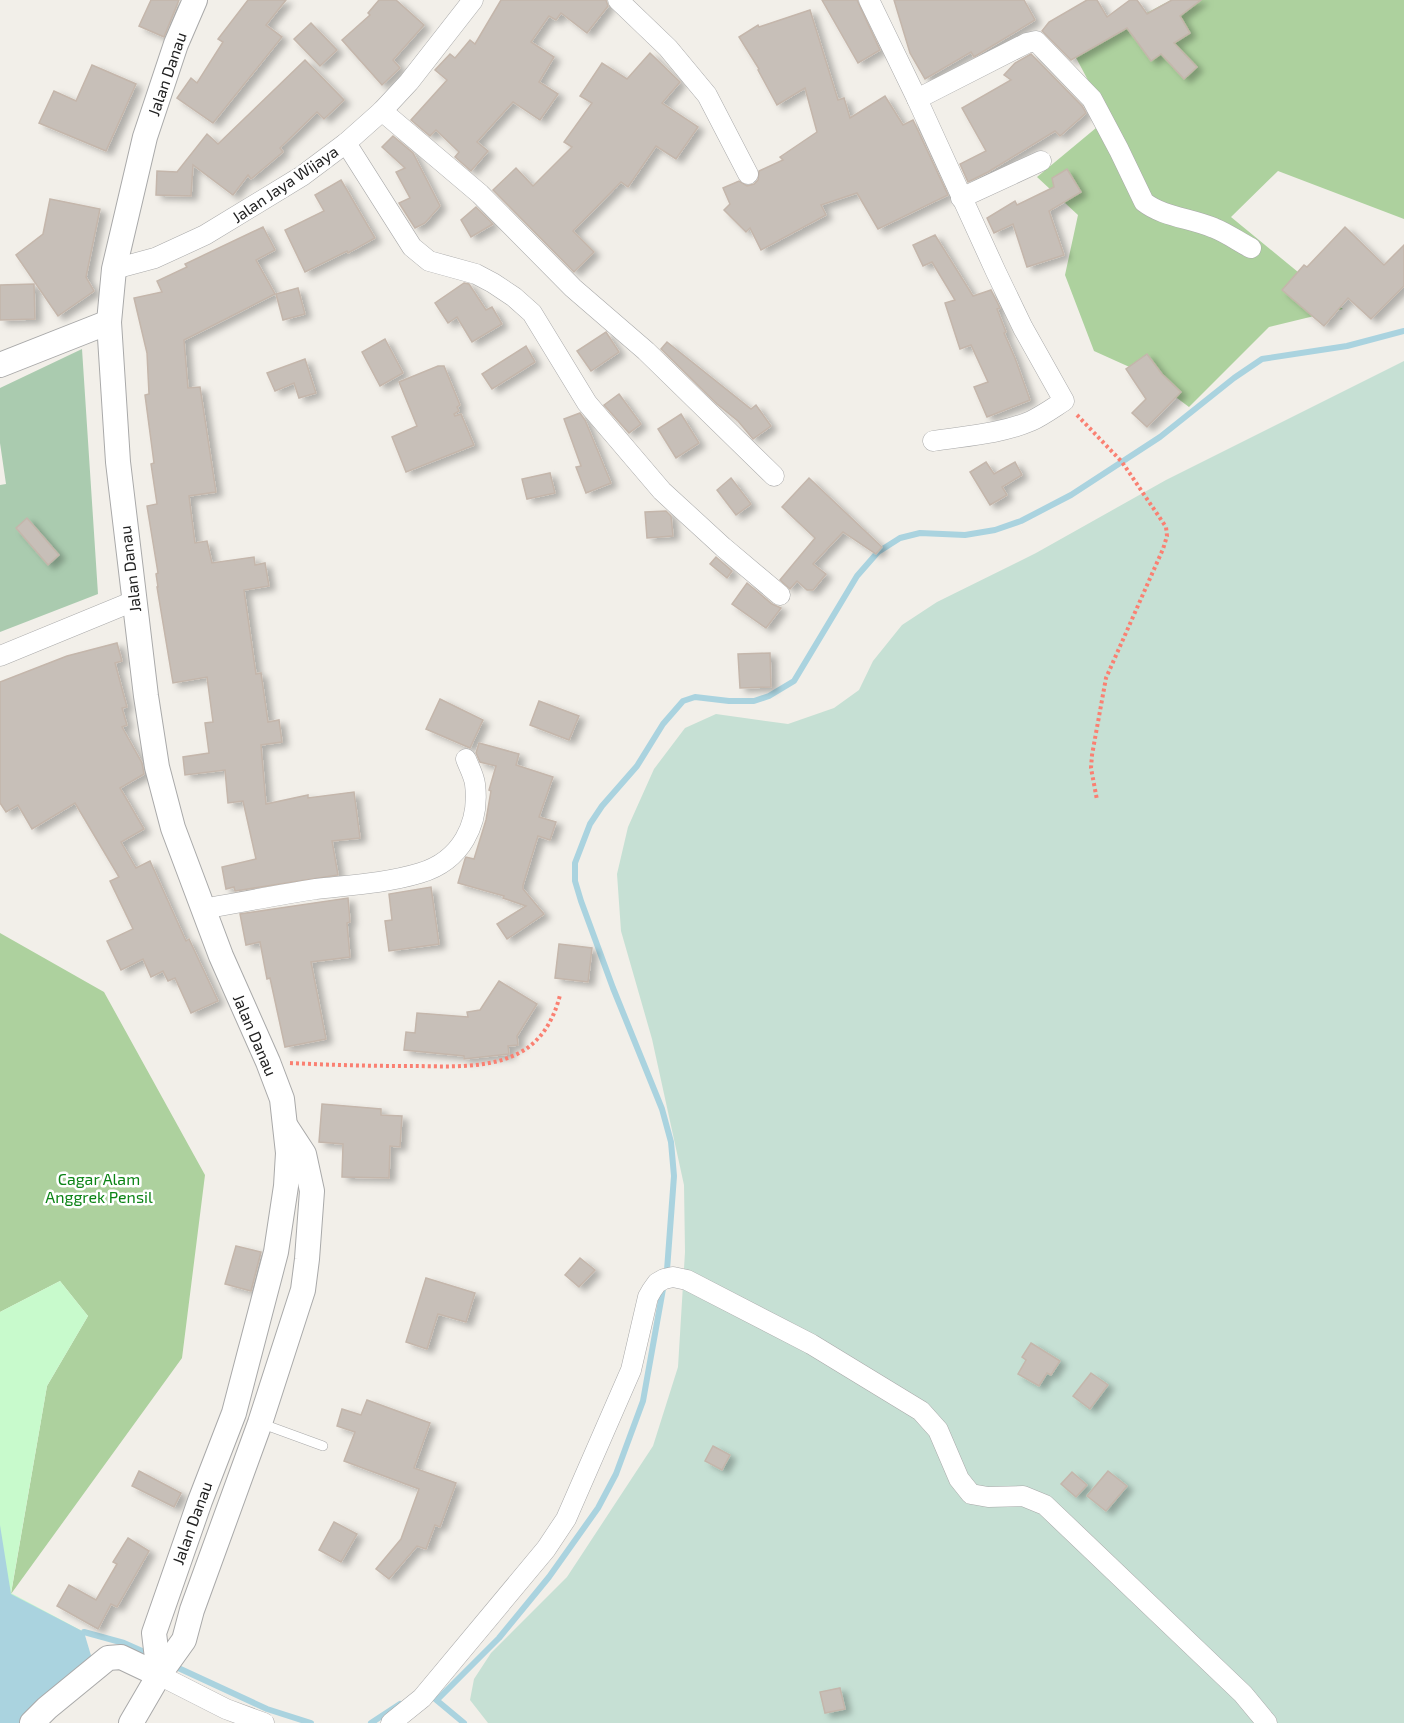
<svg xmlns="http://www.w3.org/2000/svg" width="1404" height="1723" font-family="'Exo 2',sans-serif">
<defs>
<filter id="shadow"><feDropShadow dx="6" dy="4" stdDeviation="3" flood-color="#0004"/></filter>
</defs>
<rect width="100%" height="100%" fill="#f2efe9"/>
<!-- forest -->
<g fill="#add19e">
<path d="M1171,0h233v219l-126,-48 -47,46 112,92 -74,18 -80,80 -44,-33 -51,-23 -29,-76 13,-60 -41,-38 71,-59 -35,-66z"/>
<path d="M0,933l104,59 101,183 -23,183 -171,236 36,-208 41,-70 -28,-35 -60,31z"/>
</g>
<!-- wetland -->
<path fill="#c6e0d4" d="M1404,361v1362h-916l-18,-23 4,-21 17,-26 76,-76 86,-131 25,-79 7,-115 -1,-67 -32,-146 -31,-108 -4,-57 11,-47 26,-58 31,-41 31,-14 72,10 46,-16 25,-18 14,-29 29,-36 35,-23 99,-49 130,-73z"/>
<!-- cemetery -->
<path fill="#aacbaf" d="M82,349l16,245 -98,38v-147l6,-1 -6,-41v-55z"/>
<!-- park -->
<path fill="#c8facc" d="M60,1281l28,35 -41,70 -36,207 73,39 -84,91v-411z"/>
<!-- water -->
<path fill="#aad3df" d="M0,1525l11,69 73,38 11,37 -63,54h-32z"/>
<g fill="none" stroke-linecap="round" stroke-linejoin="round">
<!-- stream -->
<g stroke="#aad3df" stroke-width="6">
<path d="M667,1270l7,-94 -3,-34 -9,-33 -49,-121 -32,-87 -6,-20v-18l15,-39 12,-18 35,-40 26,-42 20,-23 12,-4 34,4h25l15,-5 25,-15 63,-105 21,-24 22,-14 20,-5 45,2 30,-5 26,-9 50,-26 89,-58 74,-59 28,-19 85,-13 57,-15"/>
<path d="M84,1632l40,11 27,12"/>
<path d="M174,1666l93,43 44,14"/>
<path d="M434,1698l30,25"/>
<path d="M437,1700l62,-62 50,-61 49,-69 18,-34 27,-73 20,-112"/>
<path d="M371,1723l29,-19"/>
</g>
</g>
<!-- building -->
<g fill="#c7bfb8" stroke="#c4b6ab" stroke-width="1.5" filter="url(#shadow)">
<path d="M151,0h28l-15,37 -25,-11z"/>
<path d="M248,0h38l-20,25 16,12 -69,86 -36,-25 14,-20 6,5 26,-41 -5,-3z"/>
<path d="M379,0h17l28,25 -31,35 7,8 -18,17 -40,-45 28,-25 -2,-2z"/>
<path d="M501,0h105l2,6 -21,27 -26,-20 -5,7 -7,-4 -18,26 23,15 -15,25 19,12 -18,26 -27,-18 -36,40 11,9 -17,20 -16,-14 4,-5 -23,-22 -6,6 -19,-16 36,-40 -12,-10 15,-16 5,4 15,-18 5,4z"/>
<path d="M822,0h35l23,50 -22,13z"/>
<path d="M894,0h130l11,20 -61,37 -3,-5 -46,27 -15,-26z"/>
<path d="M1087,0h10l10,17 23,-17h7l10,14 25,-14h29l-21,16 10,17 -16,10 23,24 -13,12 -23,-25 -10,7 -24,-33 -56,32 -29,-29 7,-9z"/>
<path d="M810,10l28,90 6,-2 6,20 35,-22 18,29 10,-5 35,75 -70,34 -21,-36 -36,12 5,10 -65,35 -11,-22 -4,4 -22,-22 6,-6 -7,-16 16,-7 8,5 7,-2 4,-4 1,-9 24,-11 -3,-3 37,-25 -12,-44 -28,17 -19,-35 1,-1 -20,-32 19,-12 1,2z"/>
<path d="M311,23l26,27 -17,16 -26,-27z"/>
<path d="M650,53l30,29 -18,21 36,24 -22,32 -20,-13 -28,41 -7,-5 -48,49 21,21 -20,20 -81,-82 23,-22 17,18 39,-39 -8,-5 28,-39 -12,-7 22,-33 25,16z"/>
<path d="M1031,54l51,52 4,7 -26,23 -5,-5 -67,41 -20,10 -8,-18 26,-13 -24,-43 49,-28 -7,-5 11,-12z"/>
<path d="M305,60l39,40 -20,19 -7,-7 -37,36 3,4 -32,27 -3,-4 -15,20 -40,-30 -2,31 -35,-1 1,-24 20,1 30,-38 11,10z"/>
<path d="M92,65l44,19 -30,67 -67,-28 15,-32 22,10z"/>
<path d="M393,136l20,17 27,53 -15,17 -10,5 -16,-25 11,-5 -14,-26 9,-4 -23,-21z"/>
<path d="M1067,169l14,23 -32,19 15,44 -37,12 -14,-43 -19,9 -7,-15 28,-17 2,4 37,-18 -2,-9z"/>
<path d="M341,180l34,58 -27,15 -1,-2 -42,21 -20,-42 39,-19 -9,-16z"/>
<path d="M50,199l50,10 -14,68 8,14 -36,25 -42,-61 27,-21z"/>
<path d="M476,207l17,17 -22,13 -10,-17z"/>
<path d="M263,227l12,23 -19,10 19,34 -91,46 4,48 12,-1 16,105 -27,4 6,47 12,-2 5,22 42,-6 1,8 10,-2 4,23 -25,4 12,84 5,-1 7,49 11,-2 3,22 -21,3 5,59 42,-9v3l46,-6 6,46 -28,3 6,34 -103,16 -1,-4 -8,2 -4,-22 34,-8 -13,-58 -15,2 -3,-33 -40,5 -2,-18 26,-4 -4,-30 8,-1 -6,-45 -34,6 -16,-96h1l-2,-13 2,-1 -11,-67 10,-2 -6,-40 3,-1 -9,-68 4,-1 -2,-41 -13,-55 28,-6 -5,-11 30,-14 -2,-3z"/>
<path d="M1345,227l39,38 20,-20v41l-33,33 -23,-21 -24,28 -42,-36 22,-25 3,2z"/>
<path d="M935,235l38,61 18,-6 9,18 -3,1 9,23 -2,1 11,25 15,42 -43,17 -13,-30 14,-5 -17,-37 -11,4 -15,-46 10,-3 -23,-38 -9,4 -10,-21z"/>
<path d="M464,283l5,1 17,26 6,-3 10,17 -30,18 -15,-25 -9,6 -13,-20z"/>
<path d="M34,284l1,35 -35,1v-35z"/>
<path d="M298,288l7,26 -22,6 -7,-26z"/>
<path d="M606,332l13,20 -28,19 -14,-20z"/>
<path d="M385,339l18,34 -23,13 -18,-34z"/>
<path d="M667,342l84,67 5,-4 15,21 -18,13 -15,-18 -21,-17 -56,-55z"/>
<path d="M526,346l9,16 -43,27 -10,-15z"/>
<path d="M1147,354l15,20 19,18 -34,35 -15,-14 14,-14 -20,-30z"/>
<path d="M305,359l11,34 -17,5 -5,-15 -19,8 -8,-18z"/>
<path d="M438,366h6l16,39 -3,2 2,4 -5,3 1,2 6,-2 13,31 -68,27 -14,-35 25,-11 -18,-44z"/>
<path d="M619,394l22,30 -12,9 -25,-28z"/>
<path d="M580,413l5,7 26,63 -25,10 -10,-26 5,-1 -17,-47z"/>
<path d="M681,414l18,29 -23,15 -18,-29z"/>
<path d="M986,462l8,12 21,-12 7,13 -20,12 5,8 -17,10 -20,-33z"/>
<path d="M550,473l5,20 -28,6 -5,-20z"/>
<path d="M731,478l20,26 -15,11 -19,-25z"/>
<path d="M809,478l73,69 -6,7 -33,-22 -30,32 13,10 -13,16h-6l-10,-9 -7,8 -10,-9 35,-42 -33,-31z"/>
<path d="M666,511l5,5 2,20 -26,2 -2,-26z"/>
<path d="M27,518l32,37 -11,10 -32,-37z"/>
<path d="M716,557l16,14 -5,7 -17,-14z"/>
<path d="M747,583l25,21 9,4 -15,20 -34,-24z"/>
<path d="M117,643l5,18 -7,2 12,44 -5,1 5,17 -5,2 20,36 2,11 -24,14 24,41 -23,13 15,26 14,-7 36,80 3,-2 29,62 -27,12 -16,-35 -7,3 -5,-10 -12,6 -8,-18 -22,11 -14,-29 26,-12 -23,-48 9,-4 -44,-74 -43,26 -14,-24 -12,7 -6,-9v-121l67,-26z"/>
<path d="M770,653l1,34 -31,1 -2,-34z"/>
<path d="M440,699l43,21 -13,28 -44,-19z"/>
<path d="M539,701l40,15 -10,24 -39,-15z"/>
<path d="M479,743l40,11 -3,11 37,12 -14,40 17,5 -6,18 -12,-4 -15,49v4l21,25 -37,25 -10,-15 29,-18 -23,-8 1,-2 -46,-13 7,-24 1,-2 8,2 12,-39 5,-29 -2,-1 7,-24 -16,-4 -4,-9z"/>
<path d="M431,887l8,57 -50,7 -4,-30 7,-1 -3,-26z"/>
<path d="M348,898l2,24 -3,1 3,34 -39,5 15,77 -41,8 -15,-69 -3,1 -7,-37 -14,3 -6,-31z"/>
<path d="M559,944l33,4 -4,34 -33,-4z"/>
<path d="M499,981l38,23 -20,32 1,9 -10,1 1,8 -45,5v-3l-60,-6 2,-18 9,1 2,-20 51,4 -1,-5 13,-2z"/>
<path d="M322,1104l59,5v6l21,1 -2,31 -10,-1 -1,32 -47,-1 1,-33 -24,-2z"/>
<path d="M236,1246l25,6 -10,39 -26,-7z"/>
<path d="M580,1258l15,12 -16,17 -14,-12z"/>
<path d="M426,1278l49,15 -9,29 -28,-8 -11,35 -21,-7z"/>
<path d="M1031,1343l29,18 -9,14 -4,-2 -8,13 -21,-12 8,-14 -4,-3z"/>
<path d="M1091,1373l17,12 -18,24 -17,-13z"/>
<path d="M367,1400l63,23 -16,45 42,15 -16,44 -5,-2 -9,24 -9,-3 -28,33 -13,-10 25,-30 18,-50 -75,-28 11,-29 -18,-6 5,-17 19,6z"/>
<path d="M713,1446l17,9 -8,15 -17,-9z"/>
<path d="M139,1471l42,22 -7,14 -42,-21z"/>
<path d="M1108,1471l19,15 -21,25 -19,-15z"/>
<path d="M1072,1472l15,13 -11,12 -15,-13z"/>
<path d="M334,1522l23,12 -16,28 -22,-12z"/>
<path d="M128,1538l21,13 -32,56 -6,-3 -13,25 -41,-23 12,-21 27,15 21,-36 -4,-2z"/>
<path d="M840,1688l5,21 -20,4 -5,-21z"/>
</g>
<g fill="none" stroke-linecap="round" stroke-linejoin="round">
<defs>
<path id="service" d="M260,1423l63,23"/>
<g id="minor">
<path d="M618,0l50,48 39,47 41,79"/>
<path d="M869,0l48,99 79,173 27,56 41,73c-11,7 -22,15 -33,20 -30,13 -66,15 -98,20"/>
<path d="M917,99l110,-56 9,-2 56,58 27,51 25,52c19,15 47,16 70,26 13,5 25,14 37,20"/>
<path d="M382,111l98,83 93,94 73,63 128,125"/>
<path d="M346,143l66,104 17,14 47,13 17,9 21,14 18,16 55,90 75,88 61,56 57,48"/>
<path d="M961,198l80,-37"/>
<path d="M114,269l41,-11 50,-23 97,-59 44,-33 36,-32 27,-29 64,-82"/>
<path d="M0,656l134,-55"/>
<path d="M203,909c38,-7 75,-14 113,-20 35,-4 71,-6 104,-16 41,-12 60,-49 55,-89 -1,-8 -6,-17 -9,-25"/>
<path d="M159,1675l67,34 38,14"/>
<path d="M391,1723l31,-25 124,-149 20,-30 65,-149 17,-73 4,-7 5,-7 7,-4 9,-2 14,3 124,64 110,67 17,19 21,49 12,15 17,3 35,-1 22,9 198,189 24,29"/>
</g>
<g id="tertiary">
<path d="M0,365l109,-43"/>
<path d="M159,1675l-5,-42 46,-132 34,-88 42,-161 10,-66 2,-33 -6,-54 -14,-37 -47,-106 -48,-128 -16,-61 -11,-71 -28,-234 -9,-140 5,-53 31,-132 31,-93 19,-44"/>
<path d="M32,1723l15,-15 61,-50 13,-1 38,18"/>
<path d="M131,1723l28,-48 25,-35 8,-30 68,-187 43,-133 4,-31 5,-68 -8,-37 -17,-26"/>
</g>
</defs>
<!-- service casing -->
<use href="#service" stroke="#a9a9a9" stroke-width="10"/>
<!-- minor casing -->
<use href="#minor" stroke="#a9a9a9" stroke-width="21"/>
<!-- tertiary casing -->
<use href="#tertiary" stroke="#a9a9a9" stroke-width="26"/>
<!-- path -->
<g stroke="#fa8072" stroke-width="4" stroke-dasharray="3 3" stroke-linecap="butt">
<path d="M1077,415l45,47 44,65 1,9 -4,13 -57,129 -14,77 -1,13 6,32"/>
<path d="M290,1063c40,2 80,3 120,3 35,0 77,4 109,-13 23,-12 35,-34 41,-58"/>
</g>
<!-- service -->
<use href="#service" stroke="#fff" stroke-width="9"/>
<!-- minor -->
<use href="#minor" stroke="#fff" stroke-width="20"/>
<!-- tertiary -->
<use href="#tertiary" stroke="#fff" stroke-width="24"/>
</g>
<g text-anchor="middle" stroke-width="5" stroke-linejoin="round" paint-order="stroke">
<!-- street labels -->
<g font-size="16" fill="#222" stroke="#fff">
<text transform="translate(167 74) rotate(-71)" y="6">Jalan Danau</text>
<text transform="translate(285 184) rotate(-34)" y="6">Jalan Jaya Wijaya</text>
<text transform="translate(130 569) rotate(-97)" y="6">Jalan Danau</text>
<text transform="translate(255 1035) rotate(67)" y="6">Jalan Danau</text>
<text transform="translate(192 1523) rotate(-70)" y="6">Jalan Danau</text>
</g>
<!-- park labels -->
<g font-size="16" fill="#0c8416" stroke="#fff">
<text x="99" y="1185">Cagar Alam<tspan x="99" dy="18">Anggrek Pensil</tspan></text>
</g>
</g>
</svg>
